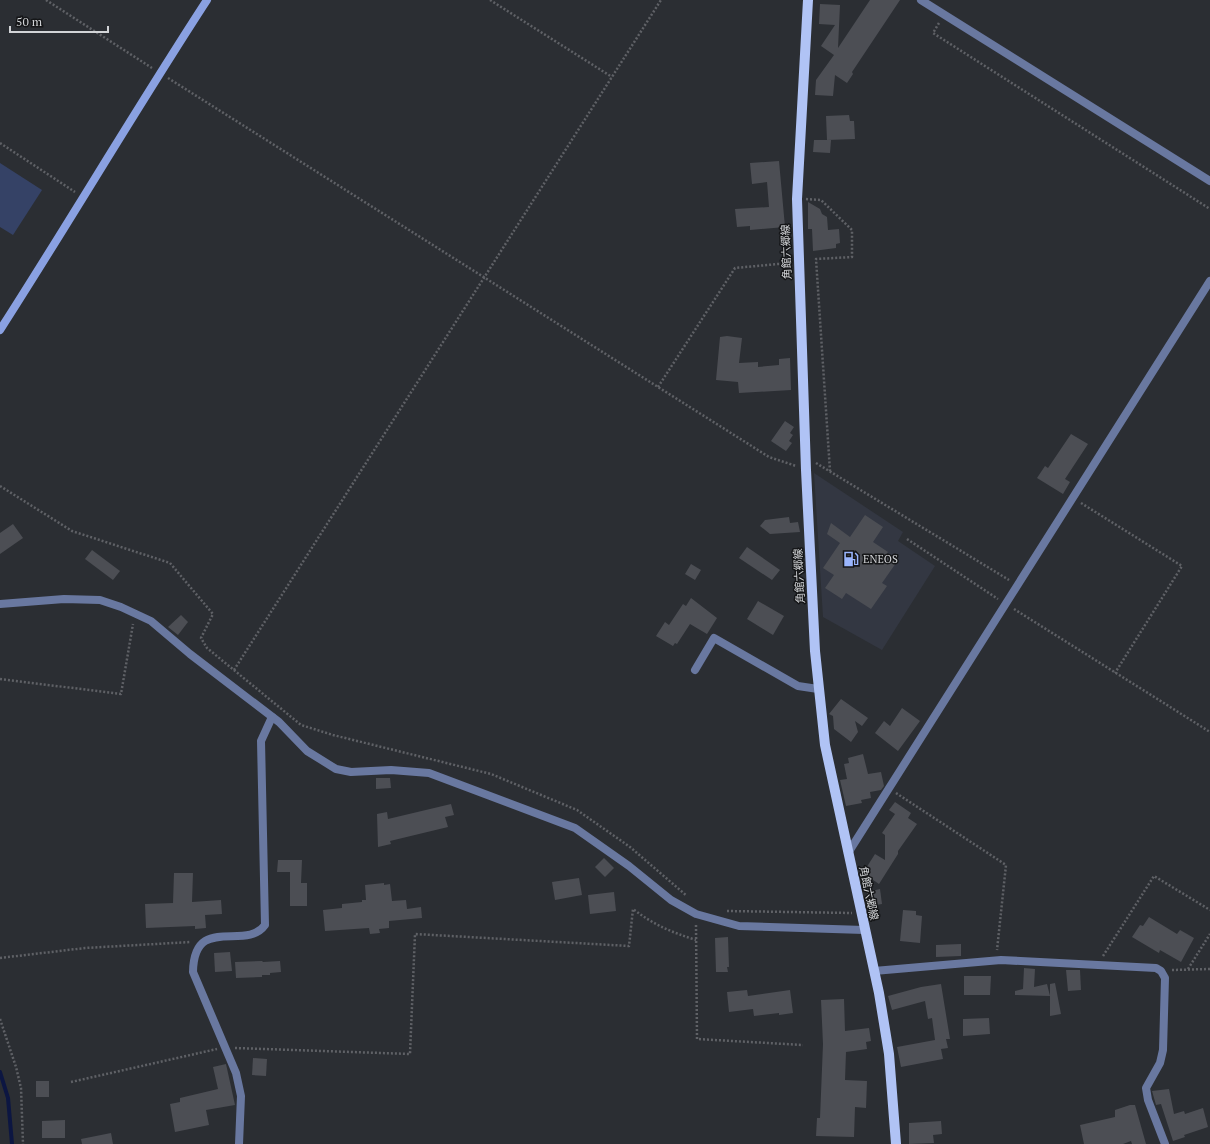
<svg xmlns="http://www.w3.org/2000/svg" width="1210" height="1144" font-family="'PT Serif','Noto Sans JP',serif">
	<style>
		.built { fill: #333742 }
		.green { fill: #354266 }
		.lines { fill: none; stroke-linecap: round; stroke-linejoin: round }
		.stream { stroke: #0c1642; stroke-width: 4 }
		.building { fill: #4c4e54 }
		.path { stroke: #5f6166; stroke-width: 2.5; stroke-dasharray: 2 2; stroke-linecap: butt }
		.street { stroke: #6978a0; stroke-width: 8 }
		.secondary { stroke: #8aa1e2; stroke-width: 8 }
		.primary { stroke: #b0c3f5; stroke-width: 10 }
		.labels { text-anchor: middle; stroke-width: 3; stroke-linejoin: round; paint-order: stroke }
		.street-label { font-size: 11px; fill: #d2d4d7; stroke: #151618 }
		.poi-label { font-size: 11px; fill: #d2d4d7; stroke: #151618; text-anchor: start }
	</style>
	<rect width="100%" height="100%" fill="#2b2e33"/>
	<path class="built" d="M814 473 903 532 898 541 935 566 882 650 823 617Z"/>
	<path class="green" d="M0 163 42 190 13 235 0 227Z"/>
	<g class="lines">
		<path class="stream" d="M0 1072 8 1098 12 1144"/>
	</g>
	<g class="building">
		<path d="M870 0H900L852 72 853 74 847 83 835 75 833 96 815 95 816 80 834 55 821 46 835 25 819 24 820 4 840 5 838 48Z"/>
		<path d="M849 115 850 121H854L855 139 827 140 826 116Z"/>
		<path d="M814 140H831L830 153 813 152Z"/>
		<path d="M779 161 785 227 750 230V226L737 227 735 209 769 207 767 182 752 184 750 163Z"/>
		<path d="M808 202 820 209 822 214 827 217 828 230 839 229 840 243 836 244V248L813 251 812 229H808Z"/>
		<path d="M727 336 742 338 739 363 758 362V367L779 365V359L790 358 791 390 739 393 738 382 716 380 720 337Z"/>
		<path d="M785 421 794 427 790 433 793 435 789 441 792 443 786 451 771 441Z"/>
		<path d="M1071 434 1088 444 1065 479 1070 482 1063 494 1037 478 1045 466 1048 468Z"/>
		<path d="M865 515 883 527 873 542 888 552 885 556 896 563 882 583 887 586 871 609 846 593 842 599 825 588 834 575 823 568 840 543 827 534 831 523 850 537Z"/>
		<path d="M789 517 790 523 798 522 800 532 770 534 760 526 765 520Z"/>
		<path d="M13 524 23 538 0 554V533Z"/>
		<path d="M747 547 780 570 772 580 739 558Z"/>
		<path d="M92 550 120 571 113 580 85 559Z"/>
		<path d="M691 564 701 570 695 580 685 574Z"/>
		<path d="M691 598 717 618 707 634 690 624 677 644 675 643 673 646 656 636 665 622 669 625 683 604 686 606Z"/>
		<path d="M758 601 784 616 773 635 747 619Z"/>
		<path d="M181 615 188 622 178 635 168 627Z"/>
		<path d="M841 699 868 718 862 726 855 721 858 732 851 742 834 729 833 716 829 714Z"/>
		<path d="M902 708 920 721 898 751 875 733 884 721 890 726Z"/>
		<path d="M863 754 868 774 881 772 884 786 881 790 870 792 871 798 861 800 862 803 846 806 840 780 847 779 844 764 849 763 848 758Z"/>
		<path d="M376 778H390L391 788 376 789Z"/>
		<path d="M895 802 911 813 908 818 917 824 898 851V854L879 884 863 873 875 854 885 860V835L882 833 895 814 889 810Z"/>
		<path d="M451 804 454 815 445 817 448 827 390 841 391 844 378 847 377 814 387 812 388 819Z"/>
		<path d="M604 858 614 868 605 877 595 867Z"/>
		<path d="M278 860H302L301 883H307V906H290V872H277Z"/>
		<path d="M174 873H193L192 902 221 900 222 914 205 915 206 928 195 929V926L146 928 145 904 173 903Z"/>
		<path d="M579 878 582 895 555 900 552 882Z"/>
		<path d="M384 883V885L390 884 392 901 406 900 407 909 421 907 422 918 389 921V928L379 929 380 933 370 934 369 928 325 931 323 910 342 908V904L362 902V900H366L365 885Z"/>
		<path d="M880 889 882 904 869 906 867 892Z"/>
		<path d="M614 892 616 911 590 914 588 895Z"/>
		<path d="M903 910 916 911V915L922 916 920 943 900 941Z"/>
		<path d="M1149 917 1177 934 1180 930 1194 938 1181 962 1160 950 1159 953 1132 937 1140 925 1143 926Z"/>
		<path d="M728 937 729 967H727L728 972H716L715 938Z"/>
		<path d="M961 944V956L936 957V945Z"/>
		<path d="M230 952 232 971 215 972 214 953Z"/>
		<path d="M262 961 263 962 280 961 281 972 270 973V975H262V977L236 978 235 962Z"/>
		<path d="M1024 968 1035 969 1034 987 1047 984 1050 996V984L1055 983 1061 1014 1050 1016V996L1015 995V991L1023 989Z"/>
		<path d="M1066 970H1080L1081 990 1068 991Z"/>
		<path d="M964 976H991L990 995H964Z"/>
		<path d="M941 984 950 1039H946L948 1048 941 1049 943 1059 901 1067 897 1047 935 1040 932 1018 928 1019 925 1001 892 1010 888 996 921 987Z"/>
		<path d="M747 990 748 996 790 990 793 1013 779 1015V1013L754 1016 753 1009 729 1012 727 992Z"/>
		<path d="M844 999 845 1031 869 1028 871 1041 866 1042 867 1049 846 1052 845 1080 867 1081 866 1108 855 1107 854 1137 816 1136 817 1118H820L823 1044 821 1000Z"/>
		<path d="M989 1018 990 1034 963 1036V1019Z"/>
		<path d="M253 1058 267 1059 266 1076 252 1075Z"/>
		<path d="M226 1064 235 1105 206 1110 209 1125 175 1132 170 1104 180 1102V1098L218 1089 213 1067Z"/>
		<rect x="36" y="1081" width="13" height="16"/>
		<path d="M1169 1089 1174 1114 1184 1111 1185 1114 1203 1108 1208 1127 1184 1135 1185 1137 1173 1141 1161 1104 1156 1105 1152 1091Z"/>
		<path d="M1130 1105H1135L1146 1144H1132L1131 1141 1123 1144H1084L1080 1125 1115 1117V1110Z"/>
		<path d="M65 1120V1138H42V1121Z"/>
		<path d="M941 1121 942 1134 933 1135 934 1143 909 1144V1123Z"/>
		<path d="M111 1133 113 1144H82L81 1139Z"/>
	</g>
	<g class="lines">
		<g class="path">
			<path d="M46 0 152 68"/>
			<path d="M490 0 612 77"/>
			<path d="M939 23 933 33 1210 209"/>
			<path d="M168 78 769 457 796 466"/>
			<path d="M0 143 75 192"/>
			<path d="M806 199 821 200 852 230V257L816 259 830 471"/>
			<path d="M658 387 735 268 789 263"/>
			<path d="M816 463 1009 580"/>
			<path d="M0 486 72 531 170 563 213 614 201 638 207 648 301 725 333 735 491 774 577 810 630 847 687 896"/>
			<path d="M1081 503 1182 566 1115 673"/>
			<path d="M907 539 998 599"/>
			<path d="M1014 609 1210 732"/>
			<path d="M234 670 661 0"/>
			<path d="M0 679 121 694 133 624"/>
			<path d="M896 793 1006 865 997 950"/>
			<path d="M727 911 852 913"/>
			<path d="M696 925 697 1039 803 1045"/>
			<path d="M1103 956 1154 876 1210 910"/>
			<path d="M0 958 85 948 191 942"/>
			<path d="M1188 969 1210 934"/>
			<path d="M1172 970 1210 969"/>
			<path d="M0 1019 16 1067 21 1088 23 1144"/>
			<path d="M235 1048 410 1054 415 934 629 946 633 909C654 925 671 932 696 940"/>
			<path d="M71 1082 217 1049"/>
		</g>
		<g class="street">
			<path d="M921 0 1210 181"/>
			<path d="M0 604 64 599 100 600 121 607 151 621 190 654 279 722 307 751 336 769 351 772 391 770 429 773 575 828 629 866 671 900 696 914 739 926 864 930"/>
			<path d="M695 670 714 638 798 686 818 689"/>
			<path d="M848 853 1210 281"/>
			<path d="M874 971 1001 960 1156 968 1161 971 1165 978 1163 1050 1160 1063 1146 1088 1148 1100 1165 1144"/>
			<path d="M239 1144 241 1096 236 1073 193 972C194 913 246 952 265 925L261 741 272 717"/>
		</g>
		<path class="secondary" d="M0 330C70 221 136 109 207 0"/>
		<path class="primary" d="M808 0 797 199 806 470 815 651 825 745 879 993 889 1054 896 1144"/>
	</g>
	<defs>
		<symbol id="fuel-bare" viewBox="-9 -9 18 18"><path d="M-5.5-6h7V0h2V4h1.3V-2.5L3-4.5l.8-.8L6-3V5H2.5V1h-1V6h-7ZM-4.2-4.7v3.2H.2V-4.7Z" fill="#9ab5fd" stroke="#151618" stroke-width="2.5" paint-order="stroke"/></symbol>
	</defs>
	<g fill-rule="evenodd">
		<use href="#fuel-bare" x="840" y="548" width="22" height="22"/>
	</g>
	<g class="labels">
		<g class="street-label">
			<text transform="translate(786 252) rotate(-92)" y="4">角館六郷線</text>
			<text transform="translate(799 576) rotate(-93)" y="4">角館六郷線</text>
			<text transform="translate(869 893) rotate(78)" y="4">角館六郷線</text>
		</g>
		<g class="poi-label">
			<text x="863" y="563">ENEOS</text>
		</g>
	</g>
	<path d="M10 26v6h98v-6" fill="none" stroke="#d2d4d7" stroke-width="2"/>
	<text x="16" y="26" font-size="12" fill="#d2d4d7" stroke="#151618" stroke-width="3" paint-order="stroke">50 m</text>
</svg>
